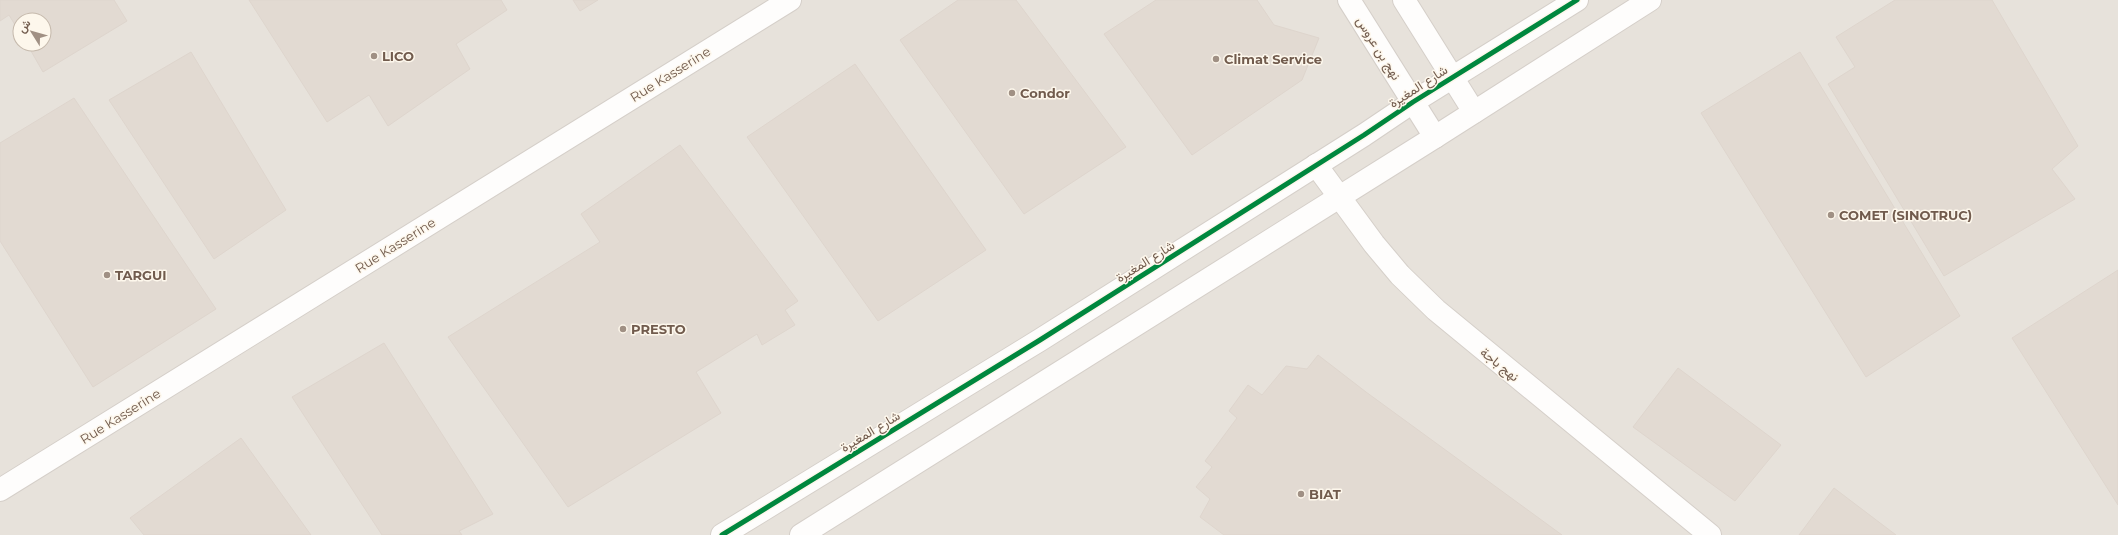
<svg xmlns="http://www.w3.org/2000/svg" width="2118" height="535" font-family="Montserrat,Vazirmatn,sans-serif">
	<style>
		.industrial { fill: #e7e2db; fill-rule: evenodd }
		.building { fill: #e2dad2; stroke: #ded5cd }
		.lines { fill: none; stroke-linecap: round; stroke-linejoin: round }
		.minor-casing { stroke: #d5cfc9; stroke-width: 24 }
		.minor { stroke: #fefdfc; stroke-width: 22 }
		.cycleway-casing { stroke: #fdf7ec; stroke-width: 8 }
		.cycleway { stroke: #00873e; stroke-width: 5 }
		.poi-dot { fill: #a09084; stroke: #fdf7ec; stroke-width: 1.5 }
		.labels { text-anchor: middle; stroke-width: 3; stroke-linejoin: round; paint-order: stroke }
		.street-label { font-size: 13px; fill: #715b4d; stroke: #fdf7ec }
		.poi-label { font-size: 13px; font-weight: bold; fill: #715b4d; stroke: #fdf7ec; text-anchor: start }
	</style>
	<rect width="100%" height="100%" fill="#f6f2ea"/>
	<path class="industrial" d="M0 0H2118V535H0ZM20 20H44V44H20Z"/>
	<g class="building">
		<path d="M0 0H114L127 21 43 72 27 44H44V20H20V33L9 15 0 21Z"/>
		<path d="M249 0H501L507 10 456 44 470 69 388 126 369 95 327 122Z"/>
		<path d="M573 0H598L580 11Z"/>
		<path d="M958 0H1016L1126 147 1024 214 900 40Z"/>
		<path d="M1156 0H1257L1274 25 1319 38 1302 80 1192 155 1104 34Z"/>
		<path d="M1895 0H1992L2078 146 2052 169 2075 199 1944 276 1828 84 1855 67 1836 37Z"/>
		<path d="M191 52 286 210 214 259 109 100Z"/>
		<path d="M1800 52 1960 316 1866 377 1701 113Z"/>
		<path d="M855 64 986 250 878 321 747 137Z"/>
		<path d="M74 98 216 309 93 387 0 241V143Z"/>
		<path d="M680 145 798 301 785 310 795 325 762 345 757 334 696 372 721 413 568 507 448 337 600 242 581 214Z"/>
		<path d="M2118 270V505L2012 338Z"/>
		<path d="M384 343 493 514 459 531 462 535H382L292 397Z"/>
		<path d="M1318 355 1366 392 1562 535H1224L1200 517 1210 499 1196 487 1212 467 1205 461 1237 418 1229 411 1248 385 1262 395 1286 366 1307 369Z"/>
		<path d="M1678 368 1781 445 1735 501 1633 427Z"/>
		<path d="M241 438 311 535H144L130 518Z"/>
		<path d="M1834 488 1896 535H1799Z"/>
	</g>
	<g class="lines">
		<defs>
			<g id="minor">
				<path d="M1349 0 1435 137"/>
				<path d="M1404 0 1474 112"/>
				<path d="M1316 165 1374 244 1400 275 1436 310 1710 535"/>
				<path d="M0 490 790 0"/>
				<path d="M722 535 1040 340 1364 135 1413 102 1577 0"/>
				<path d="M801 535 1435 137 1650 0"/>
			</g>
		</defs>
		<use href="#minor" class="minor-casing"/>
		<use href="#minor" class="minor"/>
		<defs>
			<path id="cycleway" d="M722 535 1040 340 1364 135 1413 102 1577 0"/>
		</defs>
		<use href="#cycleway" class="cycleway-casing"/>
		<use href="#cycleway" class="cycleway"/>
	</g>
	<g class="poi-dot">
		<circle cx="374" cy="56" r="4"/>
		<circle cx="1216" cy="59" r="4"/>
		<circle cx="1012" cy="93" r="4"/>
		<circle cx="1831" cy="215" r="4"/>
		<circle cx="107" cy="275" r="4"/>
		<circle cx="623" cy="329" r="4"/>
		<circle cx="1301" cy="494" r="4"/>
	</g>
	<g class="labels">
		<g class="street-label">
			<text transform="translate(1379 48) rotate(58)" y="5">نهج بن عروس</text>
			<text transform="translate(670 74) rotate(-32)" y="5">Rue Kasserine</text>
			<text transform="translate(1418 86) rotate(-33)" y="5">شارع المغيرة</text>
			<text transform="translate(395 245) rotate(-32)" y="5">Rue Kasserine</text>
			<text transform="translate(1145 261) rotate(-32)" y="5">شارع المغيرة</text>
			<text transform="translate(1500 364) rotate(39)" y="5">نهج باجة</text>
			<text transform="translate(120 416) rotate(-32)" y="5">Rue Kasserine</text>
			<text transform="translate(870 431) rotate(-31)" y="5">شارع المغيرة</text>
		</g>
		<g class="poi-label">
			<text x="382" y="61">LICO</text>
			<text x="1224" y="64">Climat Service</text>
			<text x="1020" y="98">Condor</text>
			<text x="1839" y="220">COMET (SINOTRUC)</text>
			<text x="115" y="280">TARGUI</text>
			<text x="631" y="334">PRESTO</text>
			<text x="1309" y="499">BIAT</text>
		</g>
	</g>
	<g transform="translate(32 32) rotate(307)"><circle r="19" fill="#fdf7ec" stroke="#c5b9ac"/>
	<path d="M0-3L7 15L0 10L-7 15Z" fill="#a09084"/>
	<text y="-6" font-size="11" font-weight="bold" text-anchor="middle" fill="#715b4d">ش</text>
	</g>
</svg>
